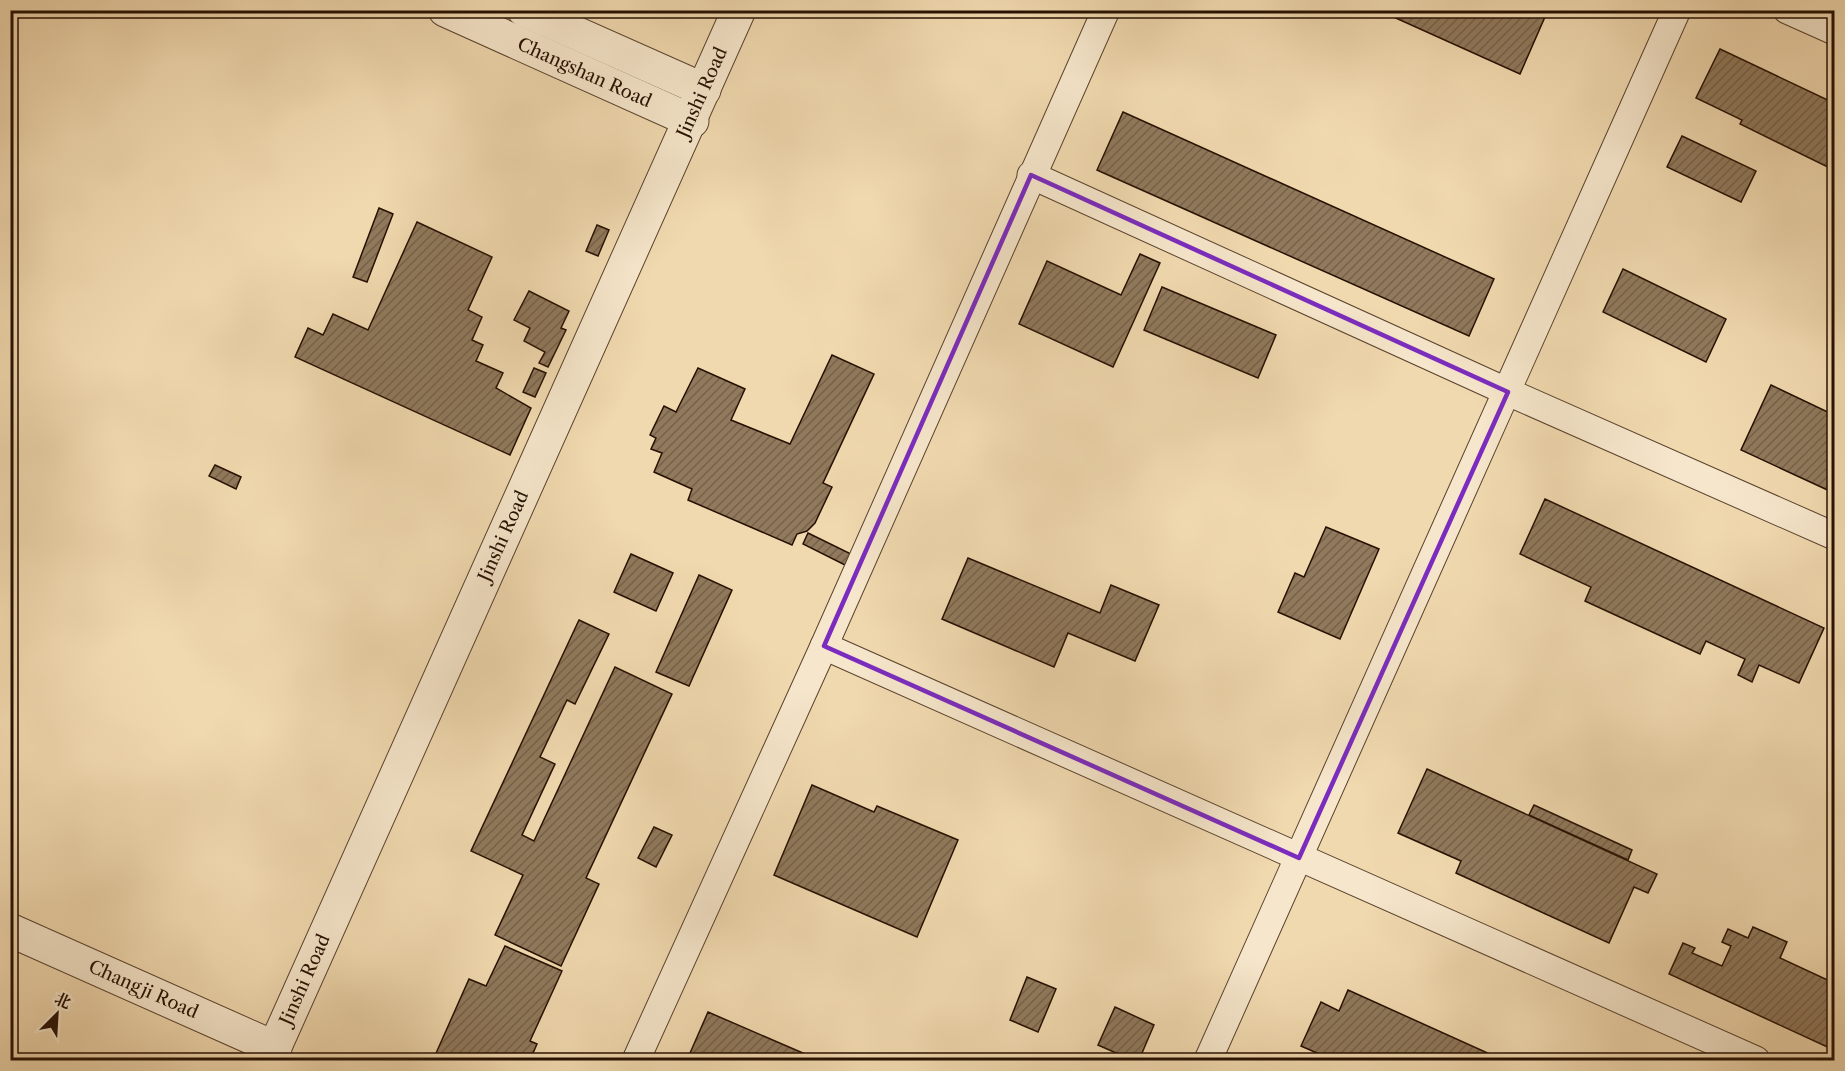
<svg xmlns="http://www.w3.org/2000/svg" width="1845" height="1071" font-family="'Libre Caslon Text','Noto Serif SC',serif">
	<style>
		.building { fill: url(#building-hatch); stroke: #261002; stroke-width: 1.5 }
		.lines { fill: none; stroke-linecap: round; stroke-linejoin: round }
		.minor-casing { stroke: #59422d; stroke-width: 29 }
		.tertiary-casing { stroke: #59422d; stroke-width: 35 }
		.minor { stroke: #f6e6cb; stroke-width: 27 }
		.tertiary { stroke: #f6e6cb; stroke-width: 33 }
		.marked { fill: none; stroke: #7b2cbf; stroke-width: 4.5; stroke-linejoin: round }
		.labels { text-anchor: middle; stroke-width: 4.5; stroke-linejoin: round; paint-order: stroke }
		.street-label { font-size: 18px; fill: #261002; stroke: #f6e6cb }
	</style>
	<defs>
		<pattern id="building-hatch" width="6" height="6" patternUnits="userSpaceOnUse" patternTransform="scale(1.5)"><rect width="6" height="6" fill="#90795c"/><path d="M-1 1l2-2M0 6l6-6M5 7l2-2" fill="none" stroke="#75624a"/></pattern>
	</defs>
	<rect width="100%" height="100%" fill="#f1d9af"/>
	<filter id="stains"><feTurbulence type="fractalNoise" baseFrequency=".00333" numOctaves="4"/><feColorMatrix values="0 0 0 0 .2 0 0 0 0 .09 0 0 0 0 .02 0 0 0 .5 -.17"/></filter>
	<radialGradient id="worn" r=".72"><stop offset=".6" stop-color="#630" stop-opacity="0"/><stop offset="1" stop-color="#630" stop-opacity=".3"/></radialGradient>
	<g class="building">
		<path d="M1378 10H1548L1520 74Z"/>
		<path d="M1720 49 1834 103V170L1740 124 1742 120 1696 98Z"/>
		<path d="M1123 112 1494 279 1469 336 1097 170Z"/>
		<path d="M1682 136 1756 171 1741 202 1667 167Z"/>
		<path d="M379 208 393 214 367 282 353 277Z"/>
		<path d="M417 222 492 257 468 310 482 317 472 340 483 345 476 361 503 373 496 388 531 408 510 455 295 357 308 328 323 335 333 314 368 330Z"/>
		<path d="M597 225 609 230 598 256 586 251Z"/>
		<path d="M1140 254 1160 263 1113 367 1019 324 1047 261 1121 295Z"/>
		<path d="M1623 269 1726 319 1706 362 1603 312Z"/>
		<path d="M1162 287 1276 335 1258 378 1144 330Z"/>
		<path d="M529 291 569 311 561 328 566 330 548 367 539 363 545 352 524 341 530 328 514 320Z"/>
		<path d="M832 355 874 374 823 483 832 487 815 523 807 531 797 534 792 545 688 500 692 489 654 472 662 453 651 449 656 438 650 435 664 406 676 412 698 368 745 389 731 420 790 444Z"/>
		<path d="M534 368 546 373 535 397 523 392Z"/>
		<path d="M1771 385 1834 415V493L1741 450Z"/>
		<path d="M215 465 241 477 236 489 209 476Z"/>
		<path d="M1545 499 1824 628 1799 683 1759 665 1752 682 1738 675 1745 659 1706 641 1700 654 1585 601 1591 587 1520 554Z"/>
		<path d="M1326 527 1379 549 1340 639 1278 612 1295 573 1304 577Z"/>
		<path d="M808 533 851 554 845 565 803 544Z"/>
		<path d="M631 554 673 573 656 611 614 592Z"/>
		<path d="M968 558 1100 613 1111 585 1159 605 1135 661 1068 633 1054 667 942 619Z"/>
		<path d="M699 575 732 590 689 686 656 672Z"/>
		<path d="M579 620 609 634 575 704 567 700 540 757 555 764 522 835 534 841 615 667 672 694 586 878 599 884 561 966 495 935 523 875 471 851Z"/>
		<path d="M1427 769 1657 874 1648 893 1634 887 1609 943 1456 873 1461 861 1398 833Z"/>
		<path d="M812 785 874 812 877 806 958 840 917 937 774 875Z"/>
		<path d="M1534 805 1632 850 1628 860 1529 815Z"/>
		<path d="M654 827 672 835 656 867 638 858Z"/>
		<path d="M1753 927 1787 942 1780 958 1834 983V1050L1669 974 1683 943 1695 948 1692 953 1722 966 1731 946 1722 942 1728 929 1748 938Z"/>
		<path d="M505 946 562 971 530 1041 537 1044 530 1060H433L469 979 486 986Z"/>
		<path d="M1027 977 1056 989 1038 1032 1010 1020Z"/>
		<path d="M1348 990 1503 1060H1333L1301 1046 1321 1002 1339 1011Z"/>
		<path d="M1115 1007 1154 1025 1139 1060H1132L1098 1045Z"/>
		<path d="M708 1012 819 1060H687Z"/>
	</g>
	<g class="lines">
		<defs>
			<g id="minor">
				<path d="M1787 10 1834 31"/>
				<path d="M1031 175 1508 392 1834 536"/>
				<path d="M824 646 1756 1060"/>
				<path d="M636 1060 824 646 1106 10"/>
				<path d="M1208 1060 1677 10"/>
			</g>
			<g id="tertiary">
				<path id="s1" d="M445 10 692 121"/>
				<path d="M524 10 704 90"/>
				<path id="s2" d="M10 930 275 1048"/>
				<path id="s3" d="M269 1060 739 10"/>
			</g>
		</defs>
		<use href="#minor" class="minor-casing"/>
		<use href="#tertiary" class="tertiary-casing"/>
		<use href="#minor" class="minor"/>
		<use href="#tertiary" class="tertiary"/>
	</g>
	<path class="marked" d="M1031 175 1508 392 1299 858 824 646Z"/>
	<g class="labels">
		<g class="street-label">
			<text dy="6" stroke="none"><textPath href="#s1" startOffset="153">Changshan Road</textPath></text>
			<text dy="6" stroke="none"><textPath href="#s3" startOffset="1060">Jinshi Road</textPath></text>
			<text dy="6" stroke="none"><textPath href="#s3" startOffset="574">Jinshi Road</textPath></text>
			<text dy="6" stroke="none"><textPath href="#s3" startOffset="88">Jinshi Road</textPath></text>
			<text dy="6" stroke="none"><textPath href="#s2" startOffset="146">Changji Road</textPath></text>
		</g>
	</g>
	<rect width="1845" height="1071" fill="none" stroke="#f1d9af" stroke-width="36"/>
	<rect x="12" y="12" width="1821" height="1047" fill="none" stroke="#261002" stroke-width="3"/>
	<rect x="18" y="18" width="1809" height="1035" fill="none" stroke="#261002" stroke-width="1.5"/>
	<g transform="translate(57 1014) rotate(24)" stroke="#f6e6cb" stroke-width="4.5" paint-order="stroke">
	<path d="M0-4.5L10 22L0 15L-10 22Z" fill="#261002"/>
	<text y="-9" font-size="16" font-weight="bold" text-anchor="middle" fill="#261002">北</text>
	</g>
	<rect width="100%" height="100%" filter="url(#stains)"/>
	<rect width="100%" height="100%" fill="url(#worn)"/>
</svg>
